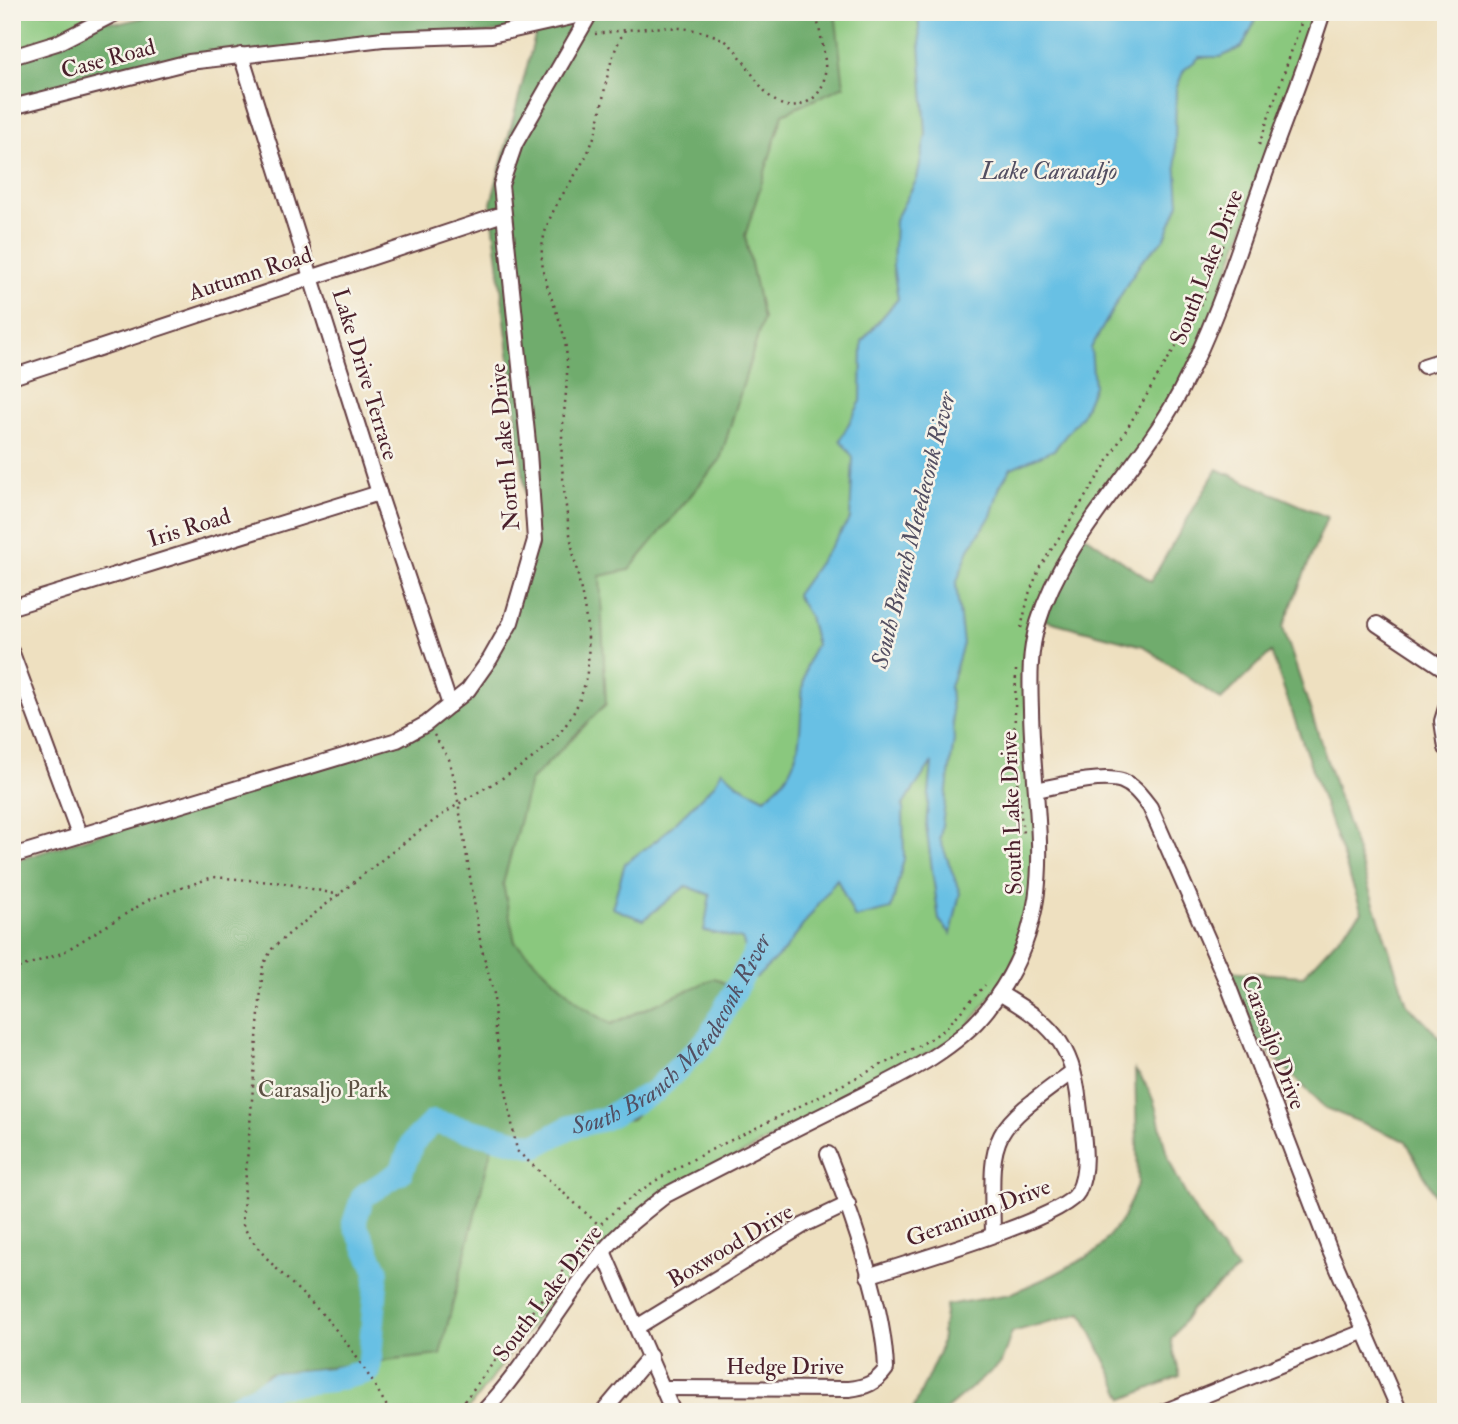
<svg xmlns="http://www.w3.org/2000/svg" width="1458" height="1424" font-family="'IM FELL Double Pica',serif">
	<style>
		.green { fill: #8ac87e; stroke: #6a7454; stroke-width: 2 }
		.forest { fill: #6fac6d; stroke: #5c664c; stroke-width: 2 }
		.water { fill: #67c0e4; stroke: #587088; stroke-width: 2 }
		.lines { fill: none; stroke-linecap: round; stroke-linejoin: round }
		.river { stroke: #67c0e4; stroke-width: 24 }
		.street-casing { stroke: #633c41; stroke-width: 18 }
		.path { stroke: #633c41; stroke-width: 2.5; stroke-dasharray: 2 5; stroke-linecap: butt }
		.street { stroke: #fff; stroke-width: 14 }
		.labels { text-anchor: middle; stroke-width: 5; stroke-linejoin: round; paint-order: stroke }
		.street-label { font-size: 23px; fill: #4a1f2b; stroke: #f7f3e8 }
		.park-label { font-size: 23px; fill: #5d5244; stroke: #f7f3e8 }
		.water-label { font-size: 24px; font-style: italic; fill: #534f62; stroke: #f7f3e8 }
	</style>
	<rect width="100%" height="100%" fill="#f7f3e8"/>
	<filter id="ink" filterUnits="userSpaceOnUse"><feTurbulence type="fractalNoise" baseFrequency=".0143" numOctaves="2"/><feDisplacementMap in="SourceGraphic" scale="14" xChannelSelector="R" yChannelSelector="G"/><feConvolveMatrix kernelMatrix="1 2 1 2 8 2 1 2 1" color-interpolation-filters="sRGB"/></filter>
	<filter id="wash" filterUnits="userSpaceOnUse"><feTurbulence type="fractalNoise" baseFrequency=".00686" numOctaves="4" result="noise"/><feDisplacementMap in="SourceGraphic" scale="28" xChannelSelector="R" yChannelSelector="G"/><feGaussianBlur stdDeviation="1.57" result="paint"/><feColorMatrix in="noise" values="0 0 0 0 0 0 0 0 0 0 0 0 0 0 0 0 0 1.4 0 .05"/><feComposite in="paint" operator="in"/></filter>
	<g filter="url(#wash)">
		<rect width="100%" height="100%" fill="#eee0c0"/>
		<g class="green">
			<path d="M12 12H89L94 19 12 61Z"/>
			<path d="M832 12H1323L1193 366 1059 570 1030 664 1040 871 1021 957 961 1035 674 1191 569 1277 466 1412H12L397 740 468 690Z"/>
		</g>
		<g class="forest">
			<path d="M166 12 273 16 320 12H835L844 86 783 114 745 236 763 319 720 460 629 570 600 576 606 704 530 781 503 884 515 942 582 1006 611 1024 715 978 737 990 724 1018 632 1119 493 1142 440 1355 268 1374 231 1412H12V862L427 729 492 660 531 539 491 203 537 28 158 65 12 113V61L94 19 121 23Z"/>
			<path d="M1217 469 1327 517 1283 627 1407 1004 1446 1044V1217L1406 1141 1325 1108 1254 1037 1227 971 1303 976 1362 912 1271 652 1221 700 1143 646 1037 618 1077 530 1151 581Z"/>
			<path d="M1135 1070C1162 1102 1156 1123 1169 1159 1185 1200 1211 1236 1237 1270L1192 1309 1171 1340 1180 1376 1124 1399 1082 1313 1012 1332 1001 1363 943 1412H912L940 1350 946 1305 1010 1294 1053 1275 1096 1252 1123 1218 1138 1183Z"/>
		</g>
		<path class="water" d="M918 12H1260L1242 47 1221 57H1200L1184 70 1176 89 1175 144 1179 203 1165 238 1142 261 1129 281 1091 348 1094 386 1082 415 1054 450 1011 468 1000 486 991 516 969 549 956 584 963 644 950 687 954 740 940 839 960 893 951 934 939 920 926 826 932 762 903 805 904 859 891 909 855 918 837 879 784 951 756 978 742 939 704 931 710 895 686 886 643 920 612 908 625 863 657 840 714 785 722 770 739 785 765 798C772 791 780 785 785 778 813 739 790 684 816 645L809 616 796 595 850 519 853 457 840 440 861 401 862 341 898 299 893 267 895 220 917 179 926 134Z"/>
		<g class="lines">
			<path class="river" id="s1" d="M225 1412 276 1385 332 1380 369 1371 377 1271 354 1223 363 1196 401 1172 413 1142 433 1122 535 1146 570 1127 604 1119 655 1091 709 1038 765 935"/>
		</g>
	</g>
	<g filter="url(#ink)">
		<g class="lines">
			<defs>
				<g id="street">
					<path d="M241 55 379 493 450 705"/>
					<path d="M12 57 57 43 118 12"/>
					<path d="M12 107 189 62 383 39 491 35 590 13"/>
					<path d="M1424 366 1446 359"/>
					<path d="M12 377 503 214"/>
					<path d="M12 607 379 493"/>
					<path d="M1377 624 1446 670"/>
					<path d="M12 653 79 834"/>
					<path d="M1446 708 1442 721 1446 748"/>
					<path d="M1036 790C1056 786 1103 774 1122 781 1135 786 1142 797 1150 807L1228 985 1330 1251 1400 1412"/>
					<path d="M12 856 397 740 426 724 468 690 490 659 511 622 535 540 529 452 501 185 515 144 591 12"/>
					<path d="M993 1234C991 1131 987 1134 1072 1072"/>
					<path d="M603 1251 673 1412"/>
					<path d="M868 1276C903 1264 1064 1219 1078 1192 1091 1166 1082 1130 1079 1103 1073 1042 1049 1022 999 993"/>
					<path d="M637 1327 804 1225 848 1204"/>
					<path d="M664 1388 849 1389C866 1387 876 1383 886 1369 884 1305 852 1215 828 1154"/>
					<path d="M483 1412C529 1363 560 1304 602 1253 621 1230 643 1213 666 1195 722 1166 778 1137 835 1109 886 1082 950 1057 987 1010 1065 910 1033 825 1031 710 1030 680 1029 652 1038 623 1064 536 1137 472 1179 394 1218 320 1241 241 1269 163 1287 113 1307 63 1323 12"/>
					<path d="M603 1412 650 1356"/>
					<path d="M1163 1412 1365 1331"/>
				</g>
			</defs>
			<use href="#street" class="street-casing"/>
			<g class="path">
				<path d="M595 34C635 29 684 20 722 39 750 53 766 127 809 101 838 84 820 40 816 12"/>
				<path d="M1259 145 1305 12"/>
				<path d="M1021 628 1029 594 1040 567 1100 474 1203 300 1240 200"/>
				<path d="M1016 670 1014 753 1023 834"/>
				<path d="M434 735 449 759 455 782 481 946 494 994 495 1030 517 1151 598 1224"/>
				<path d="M12 970 62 953 150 899 213 877 284 883 340 895"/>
				<path d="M390 1412C372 1380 354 1350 330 1323 308 1296 253 1253 242 1222L263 965 272 949 291 932C346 890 399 843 457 805 494 781 538 763 565 726 604 672 585 615 574 556 568 526 564 495 562 465 559 425 572 381 565 342 560 311 539 280 542 248 546 210 572 185 588 152 607 112 600 72 625 30"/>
				<path d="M456 1412 587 1239C632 1185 699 1156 760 1126 814 1099 868 1072 922 1044L944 1030 985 985"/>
			</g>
			<use href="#street" class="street"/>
		</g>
	</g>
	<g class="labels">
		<g class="street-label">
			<text transform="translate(108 58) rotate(-15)" y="8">Case Road</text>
			<text transform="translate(1206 267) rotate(-69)" y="8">South Lake Drive</text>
			<text transform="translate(250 273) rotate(-18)" y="8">Autumn Road</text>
			<text transform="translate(366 374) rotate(73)" y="8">Lake Drive Terrace</text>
			<text transform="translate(504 447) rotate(-95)" y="8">North Lake Drive</text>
			<text transform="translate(189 527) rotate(-17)" y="8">Iris Road</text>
			<text transform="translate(1011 813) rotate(-92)" y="8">South Lake Drive</text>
			<text transform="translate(1274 1042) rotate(69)" y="8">Carasaljo Drive</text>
			<text transform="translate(978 1212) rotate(-21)" y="8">Geranium Drive</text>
			<text transform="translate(730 1245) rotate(-31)" y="8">Boxwood Drive</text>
			<text transform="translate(547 1293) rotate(-53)" y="8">South Lake Drive</text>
			<text x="785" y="1374">Hedge Drive</text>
		</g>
		<g class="park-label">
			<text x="323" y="1097">Carasaljo Park</text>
		</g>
		<g class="water-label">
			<text x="1049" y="179">Lake Carasaljo</text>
			<text transform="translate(913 530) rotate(-76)" y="8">South Branch Metedeconk River</text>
			<text dy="8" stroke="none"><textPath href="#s1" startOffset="728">South Branch Metedeconk River</textPath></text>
		</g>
	</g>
	<rect width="1458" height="1424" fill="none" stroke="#f7f3e8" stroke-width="42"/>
</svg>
